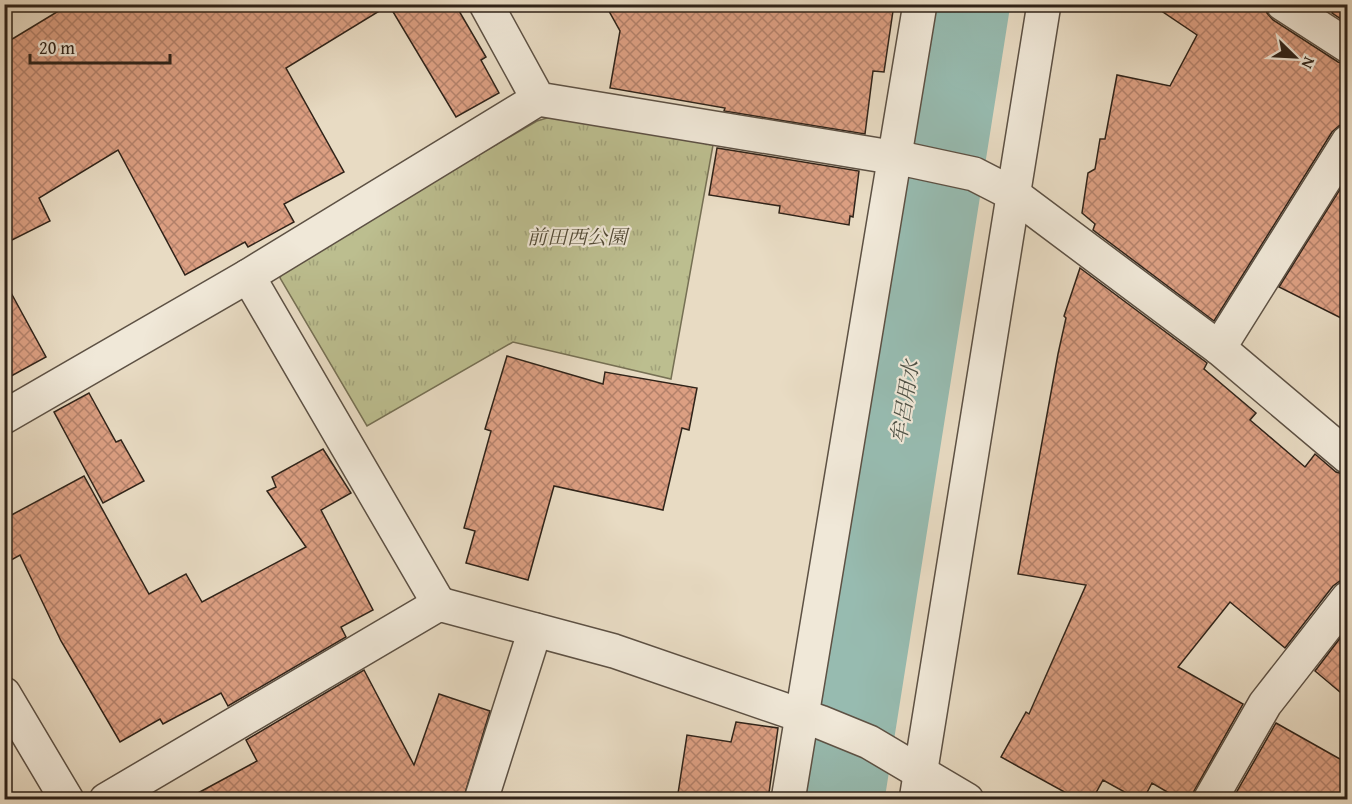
<svg xmlns="http://www.w3.org/2000/svg" width="1352" height="804" font-family="'Gentium Book Plus','Noto Serif JP',serif">
	<style>
		.park { fill: url(#park-tufts); stroke: #767054; stroke-width: 1.5 }
		.lines { fill: none; stroke-linecap: round; stroke-linejoin: round }
		.river { stroke: #97bbb0; stroke-width: 84 }
		.building { fill: url(#building-cross-hatch); stroke: #2f2319; stroke-width: 1.5 }
		.minor-casing { stroke: #5d5144; stroke-width: 36 }
		.minor { stroke: #f0e8d8; stroke-width: 33 }
		.labels { text-anchor: middle; stroke-width: 4.5; stroke-linejoin: round; paint-order: stroke }
		.park-label { font-size: 20px; font-style: italic; fill: #524a36; stroke: #f0e8d8 }
		.water-label { font-size: 21px; font-style: italic; fill: #4e5146; stroke: #f0e8d8 }
	</style>
	<defs>
		<pattern id="park-tufts" width="24" height="20" patternUnits="userSpaceOnUse" patternTransform="scale(1.5)"><rect width="24" height="20" fill="#bcbe8f"/><path d="M3 7l-1-3M5 7V3M7 7l1-3M15 17l-1-3M17 17v-4M19 17l1-3" fill="none" stroke="#a2a37b"/></pattern>
		<pattern id="building-cross-hatch" width="8" height="8" patternUnits="userSpaceOnUse" patternTransform="scale(1.5)"><rect width="8" height="8" fill="#dc9f82"/><path d="M0 0l8 8M0 8l8-8" fill="none" stroke="#b3816a"/></pattern>
	</defs>
	<rect width="100%" height="100%" fill="#e8dbc3"/>
	<filter id="stains"><feTurbulence type="fractalNoise" baseFrequency=".00333" numOctaves="4"/><feColorMatrix values="0 0 0 0 .2 0 0 0 0 .09 0 0 0 0 .02 0 0 0 .5 -.17"/></filter>
	<radialGradient id="worn" r=".72"><stop offset=".6" stop-color="#630" stop-opacity="0"/><stop offset="1" stop-color="#630" stop-opacity=".3"/></radialGradient>
	<path class="park" d="M560 114 713 145 671 379 513 342 367 426 280 278 283 269 537 121Z"/>
	<g class="lines">
		<path class="river" d="M842 800 968 4"/>
	</g>
	<g class="building">
		<path d="M70 4H455L486 57 481 60 499 93 456 117 389 5 286 68 344 172 284 204 294 222 248 247 245 242 185 275 118 150 39 198 50 221 4 244V44Z"/>
		<path d="M605 4H894L884 72 873 71 865 134 724 111 725 108 610 88 620 31Z"/>
		<path d="M1151 4H1264L1267 13 1273 20 1338 62 1347 65V123L1339 126 1332 132 1214 321 1093 230 1095 224 1082 213 1088 173 1095 169 1100 139H1105L1117 75 1170 86 1197 35Z"/>
		<path d="M1336 4H1347V23L1332 13Z"/>
		<path d="M717 148 859 171 853 217 850 216 849 225 779 213 780 206 709 195Z"/>
		<path d="M1347 178V321L1279 287Z"/>
		<path d="M1080 268 1207 363 1204 369 1256 413 1250 420 1305 467 1315 454 1336 472 1347 475V580L1340 581 1333 586 1285 648 1230 602 1178 667 1243 704 1194 791 1191 800H1181L1152 783 1143 800H1139L1103 780 1092 800H1079L1001 757 1026 712 1029 714 1086 585 1018 574 1058 354 1066 318 1064 316Z"/>
		<path d="M4 280 46 357 4 380Z"/>
		<path d="M507 356 603 384 605 372 697 388 689 430 682 428 663 510 554 486 528 580 466 563 475 531 464 528 491 431 485 429Z"/>
		<path d="M89 393 116 442 121 440 144 481 103 503 54 412Z"/>
		<path d="M323 449 351 493 321 510 373 610 341 627 346 637 228 706 221 693 163 724 160 719 120 742 61 641 20 555 4 564V519L84 476 149 594 186 574 202 602 306 547 267 491 276 487 272 477Z"/>
		<path d="M1347 629V698L1315 671Z"/>
		<path d="M364 670 414 765 439 694 490 711 463 800H185L257 761 246 740Z"/>
		<path d="M736 722 778 728 768 800H677L687 735 731 742Z"/>
		<path d="M1276 723 1347 763V800H1232Z"/>
	</g>
	<g class="lines">
		<defs>
			<g id="minor">
				<path d="M486 4 538 99 909 160 974 174 1013 194 1219 348 1348 457"/>
				<path d="M1283 4 1348 46"/>
				<path d="M1219 348 1348 142"/>
				<path d="M4 417 248 276"/>
				<path d="M439 604 248 276 538 99"/>
				<path d="M4 694 67 800"/>
				<path d="M106 800 439 604 614 651 820 722 869 742 967 800"/>
				<path d="M481 800 535 630"/>
				<path d="M788 800 920 4"/>
				<path d="M916 800 1044 4"/>
				<path d="M1210 800 1265 704 1348 598"/>
			</g>
		</defs>
		<use href="#minor" class="minor-casing"/>
		<use href="#minor" class="minor"/>
	</g>
	<g class="labels">
		<g class="park-label">
			<text x="577" y="244">前田西公園</text>
		</g>
		<g class="water-label">
			<text transform="translate(905 402) rotate(-81)" y="7">牟呂用水</text>
		</g>
	</g>
	<rect width="1352" height="804" fill="none" stroke="#e8dbc3" stroke-width="24"/>
	<rect x="6" y="6" width="1340" height="792" fill="none" stroke="#2f2319" stroke-width="3"/>
	<rect x="12" y="12" width="1328" height="780" fill="none" stroke="#2f2319" stroke-width="1.5"/>
	<g transform="translate(1295 57) rotate(114)" stroke="#f0e8d8" stroke-width="4.5" paint-order="stroke">
	<path d="M0-4.5L10 22L0 15L-10 22Z" fill="#2f2319"/>
	<text y="-9" font-size="16" font-weight="bold" text-anchor="middle" fill="#2f2319">N</text>
	</g>
	<path d="M30 54v9h140v-9" fill="none" stroke="#2f2319" stroke-width="3"/>
	<text x="39" y="54" font-size="18" fill="#2f2319" stroke="#f0e8d8" stroke-width="4.5" paint-order="stroke">20 m</text>
	<rect width="100%" height="100%" filter="url(#stains)"/>
	<rect width="100%" height="100%" fill="url(#worn)"/>
</svg>
